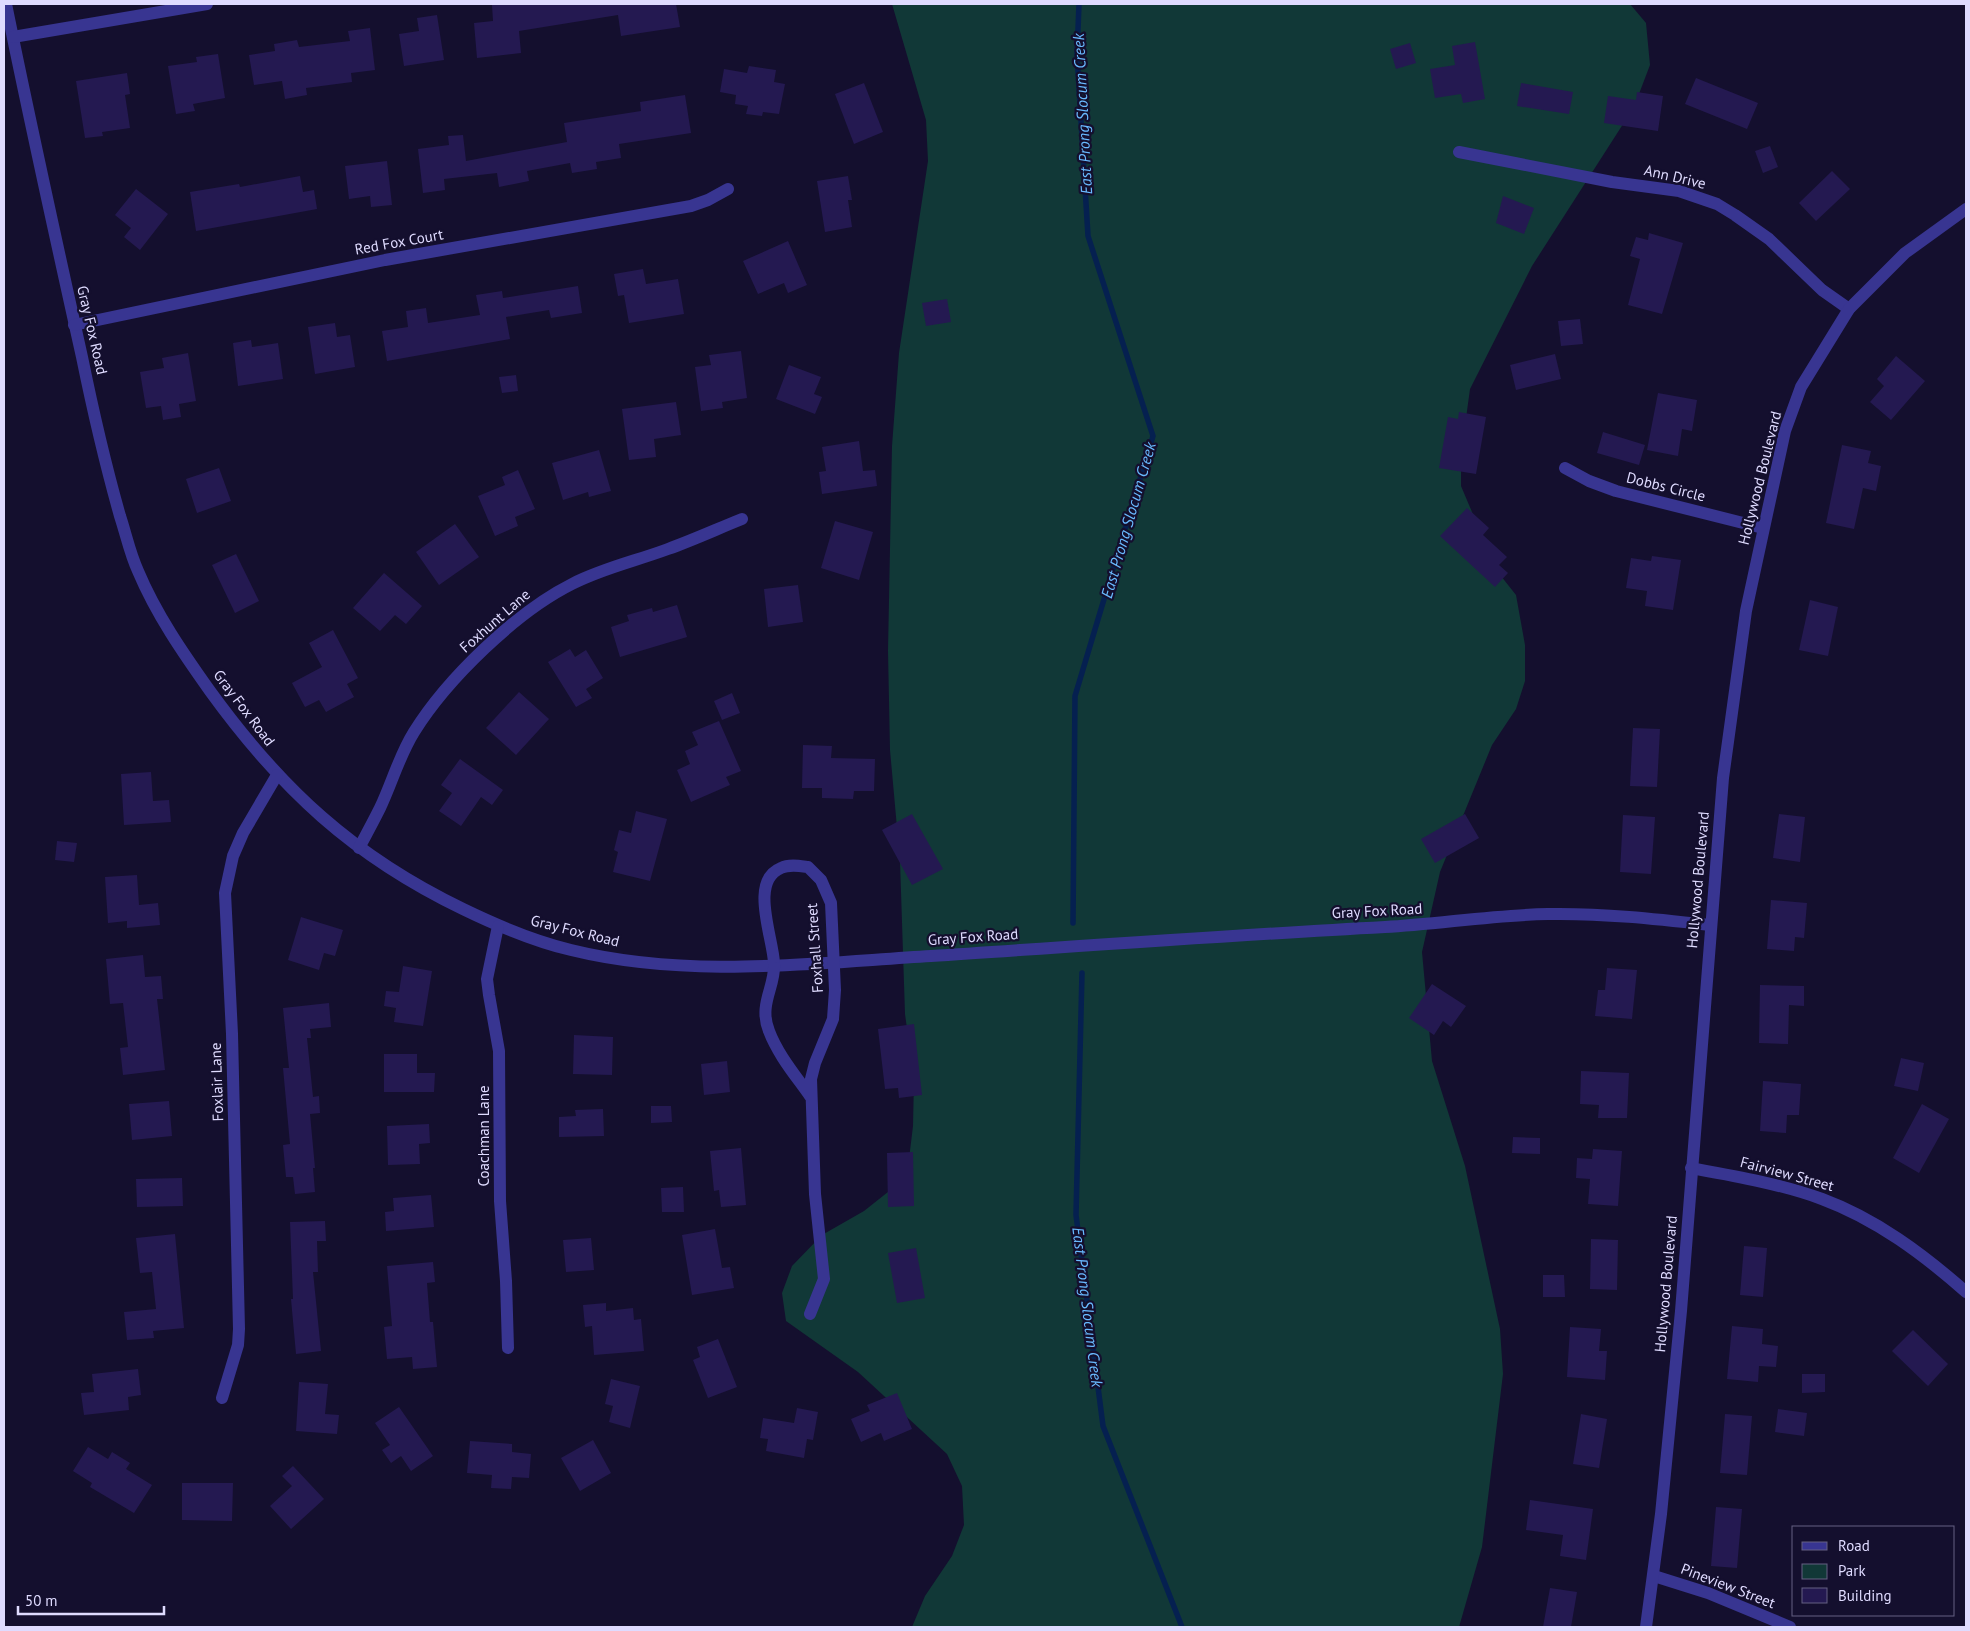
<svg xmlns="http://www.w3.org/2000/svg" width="1970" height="1631" font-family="'PT Sans',sans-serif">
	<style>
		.green { fill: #113837 }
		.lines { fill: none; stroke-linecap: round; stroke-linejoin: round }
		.stream { stroke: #052050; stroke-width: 5.5 }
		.building { fill: #241951 }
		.minor { stroke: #383591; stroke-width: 12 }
		.labels { text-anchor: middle; stroke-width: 4.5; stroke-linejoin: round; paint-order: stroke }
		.street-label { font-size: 15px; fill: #dfdbff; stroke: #140f2e }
		.water-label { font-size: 16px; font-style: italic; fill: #69baff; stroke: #140f2e }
	</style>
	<rect width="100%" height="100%" fill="#140f2e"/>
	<path class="green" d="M892 4H1630L1646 23 1650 65 1634 107 1532 266 1470 389 1461 455V486L1497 571 1516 595 1525 645V681L1516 709 1492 745 1440 872 1422 952 1432 1061 1465 1166 1500 1329 1503 1374 1482 1547 1459 1627H912L925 1596 952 1556 964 1525 962 1486 947 1454 858 1372 786 1321 782 1293 792 1266 822 1235 864 1211 893 1188 909 1159 913 1126 914 1079 905 1014 900 861 890 750 888 651 892 446 899 353 928 161 926 120Z"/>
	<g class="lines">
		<g class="stream">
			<path d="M1073 923 1075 696 1153 436 1088 236 1077 55 1079 4"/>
			<path d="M1082 973 1076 1215 1103 1426 1182 1627"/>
		</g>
	</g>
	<g class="building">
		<path d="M503 4H676L680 27 621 36 618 15 519 31 521 53 477 58 474 23 493 21 492 5Z"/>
		<path d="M437 15 444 60 404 66 399 34 419 31 417 18Z"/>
		<path d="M370 28 375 70 351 73 352 82 306 88 307 95 285 99 282 81 254 85 249 55 275 51 274 44 297 40 299 47 350 41 348 31Z"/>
		<path d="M1475 42 1485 99 1463 103 1461 94 1435 98 1430 69 1455 65 1452 46Z"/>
		<path d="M1410 43 1416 63 1396 69 1390 49Z"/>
		<path d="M218 54 225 98 193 104 195 111 176 114 168 66 197 62 196 57Z"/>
		<path d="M749 66 776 70 774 82 785 84 779 114 763 112 762 116 746 114 748 106 735 104 736 95 720 92 724 69 747 73Z"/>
		<path d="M127 73 130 94 125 95 130 128 102 132 103 136 85 138 76 81Z"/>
		<path d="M1696 78 1758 103 1747 129 1685 104Z"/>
		<path d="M864 83 883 132 854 144 835 94Z"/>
		<path d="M1521 83 1573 92 1569 114 1517 106Z"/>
		<path d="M1637 92 1663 96 1658 131 1604 123 1608 96 1636 100Z"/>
		<path d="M685 95 691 133 619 144 621 158 596 162 597 169 572 173 570 163 527 171 529 181 499 187 497 173 444 179 445 190 423 193 418 149 449 145 448 136 463 135 466 161 567 142 564 123 641 111 640 102Z"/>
		<path d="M1770 146 1778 167 1763 173 1755 151Z"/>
		<path d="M387 161 392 205 371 207 370 196 349 199 345 166Z"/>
		<path d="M1832 171 1850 189 1816 221 1799 203Z"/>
		<path d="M300 176 303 192 314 190 317 209 196 231 190 192 239 184 240 187Z"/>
		<path d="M848 176 852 200H848L852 227 825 232 817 181Z"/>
		<path d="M136 189 168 214 140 250 124 237 131 228 115 215Z"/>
		<path d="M1503 196 1534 208 1524 234 1496 223Z"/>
		<path d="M1649 233 1683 243 1662 314 1628 305 1640 259 1630 256 1636 237 1648 240Z"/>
		<path d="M788 241 807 285 788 293 784 283 758 294 743 261Z"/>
		<path d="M643 269 646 284 678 279 684 314 629 323 624 295 618 296 614 274Z"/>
		<path d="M578 286 582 313 551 318 549 310 506 317 510 339 387 361 382 331 408 327 406 311 426 308 428 323 480 315 476 295 502 291 503 298Z"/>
		<path d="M947 299 951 322 926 326 922 303Z"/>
		<path d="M1580 319 1583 344 1561 346 1558 321Z"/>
		<path d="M335 323 337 337 350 335 355 367 315 374 308 327Z"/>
		<path d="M251 340 252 347 278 343 283 379 238 386 233 343Z"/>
		<path d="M741 351 747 398 722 402 723 408 701 411 695 367 711 365 709 355Z"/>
		<path d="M188 353 196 401 179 404 181 417 163 420 161 406 146 408 140 372 164 368 162 358Z"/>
		<path d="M1555 354 1561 379 1516 390 1510 365Z"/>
		<path d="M1896 356 1925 381 1891 420 1870 402 1884 386 1877 379Z"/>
		<path d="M789 365 821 377 814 394 822 397 815 414 776 399Z"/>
		<path d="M516 375 518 391 502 393 499 377Z"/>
		<path d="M1658 393 1697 400 1692 431 1682 429 1678 456 1647 450Z"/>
		<path d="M676 402 681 435 654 439 656 457 629 460 622 409Z"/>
		<path d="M1459 412 1486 417 1476 474 1439 468 1448 417 1458 419Z"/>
		<path d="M1603 432 1645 445 1639 465 1597 453Z"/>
		<path d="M859 441 863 471 875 470 877 486 822 494 819 472 826 471 822 447Z"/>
		<path d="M1842 445 1871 451 1868 463 1881 466 1876 491 1863 488 1854 529 1826 523Z"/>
		<path d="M599 450 611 491 589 497 588 492 563 500 552 463Z"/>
		<path d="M219 468 231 501 197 513 186 479Z"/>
		<path d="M518 470 535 509 515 517 518 526 495 536 478 496 505 485 502 477Z"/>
		<path d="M1467 508 1489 528 1483 535 1507 557 1499 565 1508 573 1495 587 1440 536Z"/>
		<path d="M835 521 873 532 859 580 821 568Z"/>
		<path d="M455 524 479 557 439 585 416 552Z"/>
		<path d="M236 554 259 601 235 613 212 565Z"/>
		<path d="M1652 556 1681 560 1673 610 1645 606 1647 591 1626 588 1631 558 1651 561Z"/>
		<path d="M384 573 422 606 406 624 395 615 380 631 353 608Z"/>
		<path d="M798 585 803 622 768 627 764 589Z"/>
		<path d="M1810 600 1838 607 1828 656 1799 650Z"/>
		<path d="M677 605 687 637 620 657 611 627 629 621 627 615 652 608 653 612Z"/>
		<path d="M333 630 358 678 347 684 354 697 326 712 319 700 305 707 292 683 322 667 309 643Z"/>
		<path d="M570 649 575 657 586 650 603 678 586 689 592 698 576 707 548 662Z"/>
		<path d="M519 692 549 719 516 755 486 728Z"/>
		<path d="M732 693 740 713 722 720 714 701Z"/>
		<path d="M719 721 741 771 726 777 730 785 691 802 677 770 690 764 685 751 698 745 692 732Z"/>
		<path d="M1633 728 1660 729 1657 787 1630 786Z"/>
		<path d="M803 745 832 746 831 758 875 759 874 791H854L853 799 822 798V788H802Z"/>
		<path d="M460 759 503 790 492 805 481 797 461 826 439 811 452 793 441 785Z"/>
		<path d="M151 772 153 801 169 800 171 822 124 825 121 774Z"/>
		<path d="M636 811 667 819 650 881 613 872 618 852 614 850 619 830 631 833Z"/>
		<path d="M912 814 943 869 912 885 882 830Z"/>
		<path d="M1465 814 1479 838 1435 863 1421 839Z"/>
		<path d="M1779 814 1805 817 1800 862 1773 858Z"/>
		<path d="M1623 815 1655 817 1651 874 1620 872Z"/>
		<path d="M57 841 77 843 74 862 55 860Z"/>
		<path d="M137 875 139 905 158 903 160 925 127 928V921L108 923 105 877Z"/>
		<path d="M1771 900 1807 903 1804 938 1795 937 1794 951 1767 949Z"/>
		<path d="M301 917 343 930 335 956 324 953 319 970 288 960Z"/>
		<path d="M143 955 145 977 161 976 163 999H157L165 1070 123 1075 120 1048 128 1047 123 1003 110 1004 106 959Z"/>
		<path d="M403 966 432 971 423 1026 394 1022 396 1008 384 1006 386 991 399 992Z"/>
		<path d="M1607 968 1637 970 1632 1019 1595 1016 1598 990H1605Z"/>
		<path d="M1432 984 1466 1006 1451 1027 1443 1021 1434 1035 1409 1018Z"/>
		<path d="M1760 985 1804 986V1006L1789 1005 1788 1044 1759 1043Z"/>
		<path d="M329 1003 331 1027 310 1029 311 1038H307L313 1097 319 1096 320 1113 310 1114 315 1168H313L315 1192 295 1194 293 1177H286L283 1145 290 1144 283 1068H289L283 1008Z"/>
		<path d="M914 1024 922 1095 899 1098 898 1088 885 1089 878 1029Z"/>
		<path d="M574 1035 613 1037 612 1075 573 1074Z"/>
		<path d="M384 1054H417V1073H435L434 1092H384Z"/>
		<path d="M1901 1058 1924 1063 1918 1091 1894 1086Z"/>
		<path d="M727 1061 730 1092 704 1095 701 1064Z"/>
		<path d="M1581 1071 1629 1073 1627 1118H1598L1599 1105 1580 1104Z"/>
		<path d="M1763 1081 1801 1084 1799 1115H1787L1786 1133 1760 1131Z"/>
		<path d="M169 1101 172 1136 132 1140 129 1104Z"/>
		<path d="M1922 1104 1949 1119 1919 1173 1893 1158Z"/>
		<path d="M651 1106H671L672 1122 651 1123Z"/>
		<path d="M603 1109 604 1136 559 1137V1117L576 1116 575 1110Z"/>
		<path d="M429 1124 430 1143 419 1144 420 1164 388 1165 387 1126Z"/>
		<path d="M1513 1137 1540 1138V1154L1512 1153Z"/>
		<path d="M741 1148 746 1205 721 1207 719 1190 714 1191 710 1151Z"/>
		<path d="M1593 1149 1622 1151 1618 1206 1588 1204 1590 1179 1576 1178 1577 1158 1592 1159Z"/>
		<path d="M913 1152 914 1206 888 1207 887 1153Z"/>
		<path d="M182 1178 183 1206 137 1207 136 1179Z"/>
		<path d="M683 1187 684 1212H662L661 1188Z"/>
		<path d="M431 1195 434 1227 386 1231 385 1212 394 1211 393 1198Z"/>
		<path d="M325 1221 326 1241H317L318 1272H313L321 1351 296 1354 291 1299H293L290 1222Z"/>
		<path d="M715 1229 722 1268 730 1267 734 1288 692 1295 682 1235Z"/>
		<path d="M175 1234 184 1328 153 1331 154 1338 127 1340 124 1312 156 1309 152 1272 140 1273 136 1238Z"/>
		<path d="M591 1238 594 1270 566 1272 563 1240Z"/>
		<path d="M1591 1239 1618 1240 1617 1290 1590 1289Z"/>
		<path d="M1744 1246 1767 1248 1763 1297 1740 1295Z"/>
		<path d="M916 1248 925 1298 897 1303 888 1253Z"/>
		<path d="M433 1262 435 1282 427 1283 430 1322H433L437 1367 413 1369 412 1357 387 1359 384 1327 392 1326 387 1266Z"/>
		<path d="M1543 1275H1564L1565 1297H1543Z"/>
		<path d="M606 1303V1311L633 1308 634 1320 641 1319 644 1351 594 1355 592 1326 585 1327 583 1305Z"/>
		<path d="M1732 1326 1763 1329 1762 1344 1778 1346 1776 1367 1759 1366 1758 1382 1727 1379Z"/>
		<path d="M1570 1327 1601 1329 1599 1351H1607L1605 1380 1567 1377Z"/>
		<path d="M1913 1330 1948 1364 1928 1386 1892 1351Z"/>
		<path d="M718 1339 737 1387 708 1398 693 1360 700 1357 697 1347Z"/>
		<path d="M138 1369 141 1395 128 1397 129 1410 84 1415 81 1393 94 1392 92 1374Z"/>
		<path d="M1802 1374H1825V1392L1802 1393Z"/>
		<path d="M611 1379 640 1386 630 1428 609 1422 613 1406 605 1404Z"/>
		<path d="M299 1382 328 1384 325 1414 339 1415 337 1434 296 1431Z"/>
		<path d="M897 1393 912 1429 884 1441 881 1433 861 1442 851 1419 870 1411 867 1405Z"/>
		<path d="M399 1407 433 1456 411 1471 401 1456 391 1463 382 1450 390 1445 375 1423Z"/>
		<path d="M797 1408 818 1412 813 1440 807 1439 804 1458 766 1451 768 1439 760 1438 763 1418 794 1423Z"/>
		<path d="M1778 1409 1807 1413 1804 1436 1775 1432Z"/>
		<path d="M1581 1414 1607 1419 1599 1468 1573 1464Z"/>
		<path d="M1725 1414 1752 1416 1747 1475 1720 1473Z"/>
		<path d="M593 1440 611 1473 580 1491 561 1458Z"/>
		<path d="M470 1441 512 1444V1452L531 1454 529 1478 512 1477 511 1489 491 1488 492 1475 467 1473Z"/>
		<path d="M88 1447 108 1459 112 1452 130 1463 126 1469 152 1485 134 1513 90 1487 92 1483 73 1471Z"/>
		<path d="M293 1466 324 1499 291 1529 270 1506 292 1486 282 1476Z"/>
		<path d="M182 1483H233L232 1521 182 1520Z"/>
		<path d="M1530 1500 1593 1509 1586 1560 1560 1556 1563 1535 1526 1530Z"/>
		<path d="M1716 1507 1742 1509 1737 1568 1711 1566Z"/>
		<path d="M1550 1588 1577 1592 1571 1627H1543Z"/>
	</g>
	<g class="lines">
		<g class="minor">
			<path d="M6 4C30 122 56 240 82 357 93 411 105 463 120 516 126 534 130 554 138 571 156 614 183 653 210 691 281 789 353 856 463 909 498 926 533 941 571 950 689 979 812 963 931 956 1082 946 1234 935 1385 927 1439 924 1493 915 1548 914 1602 913 1656 919 1710 925"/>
			<path d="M13 37 207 4"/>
			<path d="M1459 152 1612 182 1679 191 1717 204 1735 215 1769 239 1822 290 1849 309"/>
			<path d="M74 325 385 260 691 206 708 200 728 189"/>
			<path d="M1565 468 1589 481 1616 491 1763 528"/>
			<path d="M359 848C366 835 373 822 380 808 392 783 399 756 414 732 447 679 516 612 572 584 603 568 636 561 668 549 693 540 717 529 742 519"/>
			<path d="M498 926 487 979 489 995 499 1051 500 1201 506 1281 508 1348"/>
			<path d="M810 1096C796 1076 778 1055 769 1031 758 1004 776 986 774 963 773 937 749 881 781 868 789 864 800 866 808 867L821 880 831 903 835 990 833 1019 815 1063 811 1079 815 1194 824 1279 810 1314"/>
			<path d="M1691 1168C1735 1176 1781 1184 1822 1199 1876 1219 1923 1254 1966 1292"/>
			<path d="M222 1398 238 1345 239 1329 232 1034 225 893 233 856 243 833 277 775"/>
			<path d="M1654 1576 1708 1593 1790 1627"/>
			<path d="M1646 1627 1661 1514 1681 1311 1723 778 1746 611 1785 431 1801 387 1849 309 1905 253 1966 209"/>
		</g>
	</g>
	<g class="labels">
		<g class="street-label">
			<text transform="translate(1675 177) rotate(13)" y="5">Ann Drive</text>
			<text transform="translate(399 242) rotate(-10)" y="5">Red Fox Court</text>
			<text transform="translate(92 330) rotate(77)" y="5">Gray Fox Road</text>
			<text transform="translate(1760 478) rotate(-76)" y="5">Hollywood Boulevard</text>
			<text transform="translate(1666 487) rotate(14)" y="5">Dobbs Circle</text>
			<text transform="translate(495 621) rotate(-41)" y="5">Foxhunt Lane</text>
			<text transform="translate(244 708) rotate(53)" y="5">Gray Fox Road</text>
			<text transform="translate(1698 880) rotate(-85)" y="5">Hollywood Boulevard</text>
			<text transform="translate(1377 911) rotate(-3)" y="5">Gray Fox Road</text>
			<text transform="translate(575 931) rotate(14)" y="5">Gray Fox Road</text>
			<text transform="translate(973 937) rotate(-4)" y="5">Gray Fox Road</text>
			<text transform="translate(815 948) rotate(-94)" y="5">Foxhall Street</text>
			<text transform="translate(217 1082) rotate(-92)" y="5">Foxlair Lane</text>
			<text transform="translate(484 1136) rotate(-90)" y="5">Coachman Lane</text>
			<text transform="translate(1787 1174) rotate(15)" y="5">Fairview Street</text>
			<text transform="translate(1666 1284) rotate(-85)" y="5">Hollywood Boulevard</text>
			<text transform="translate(1728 1586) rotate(21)" y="5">Pineview Street</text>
		</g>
		<g class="water-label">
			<text transform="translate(1082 114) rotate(-93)" y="6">East Prong Slocum Creek</text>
			<text transform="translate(1128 520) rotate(-74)" y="6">East Prong Slocum Creek</text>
			<text transform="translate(1088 1307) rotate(83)" y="6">East Prong Slocum Creek</text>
		</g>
	</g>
	<rect width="1970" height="1631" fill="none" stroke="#dfdbff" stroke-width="10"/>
	<rect x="1792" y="1526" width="162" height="90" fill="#140f2e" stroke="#656182"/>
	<rect x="1802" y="1542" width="25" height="8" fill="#383591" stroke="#656182"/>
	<text x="1838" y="1551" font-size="15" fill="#dfdbff">Road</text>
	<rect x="1802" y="1564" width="25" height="15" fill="#113837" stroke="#656182"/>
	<text x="1838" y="1576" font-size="15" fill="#dfdbff">Park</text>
	<rect x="1802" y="1588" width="25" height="15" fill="#241951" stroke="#656182"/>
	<text x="1838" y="1601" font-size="15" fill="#dfdbff">Building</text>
	<path d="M18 1606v8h146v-8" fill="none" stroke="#dfdbff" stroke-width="2.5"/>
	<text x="25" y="1606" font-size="15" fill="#dfdbff" stroke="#140f2e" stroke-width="4" paint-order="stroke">50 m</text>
</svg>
